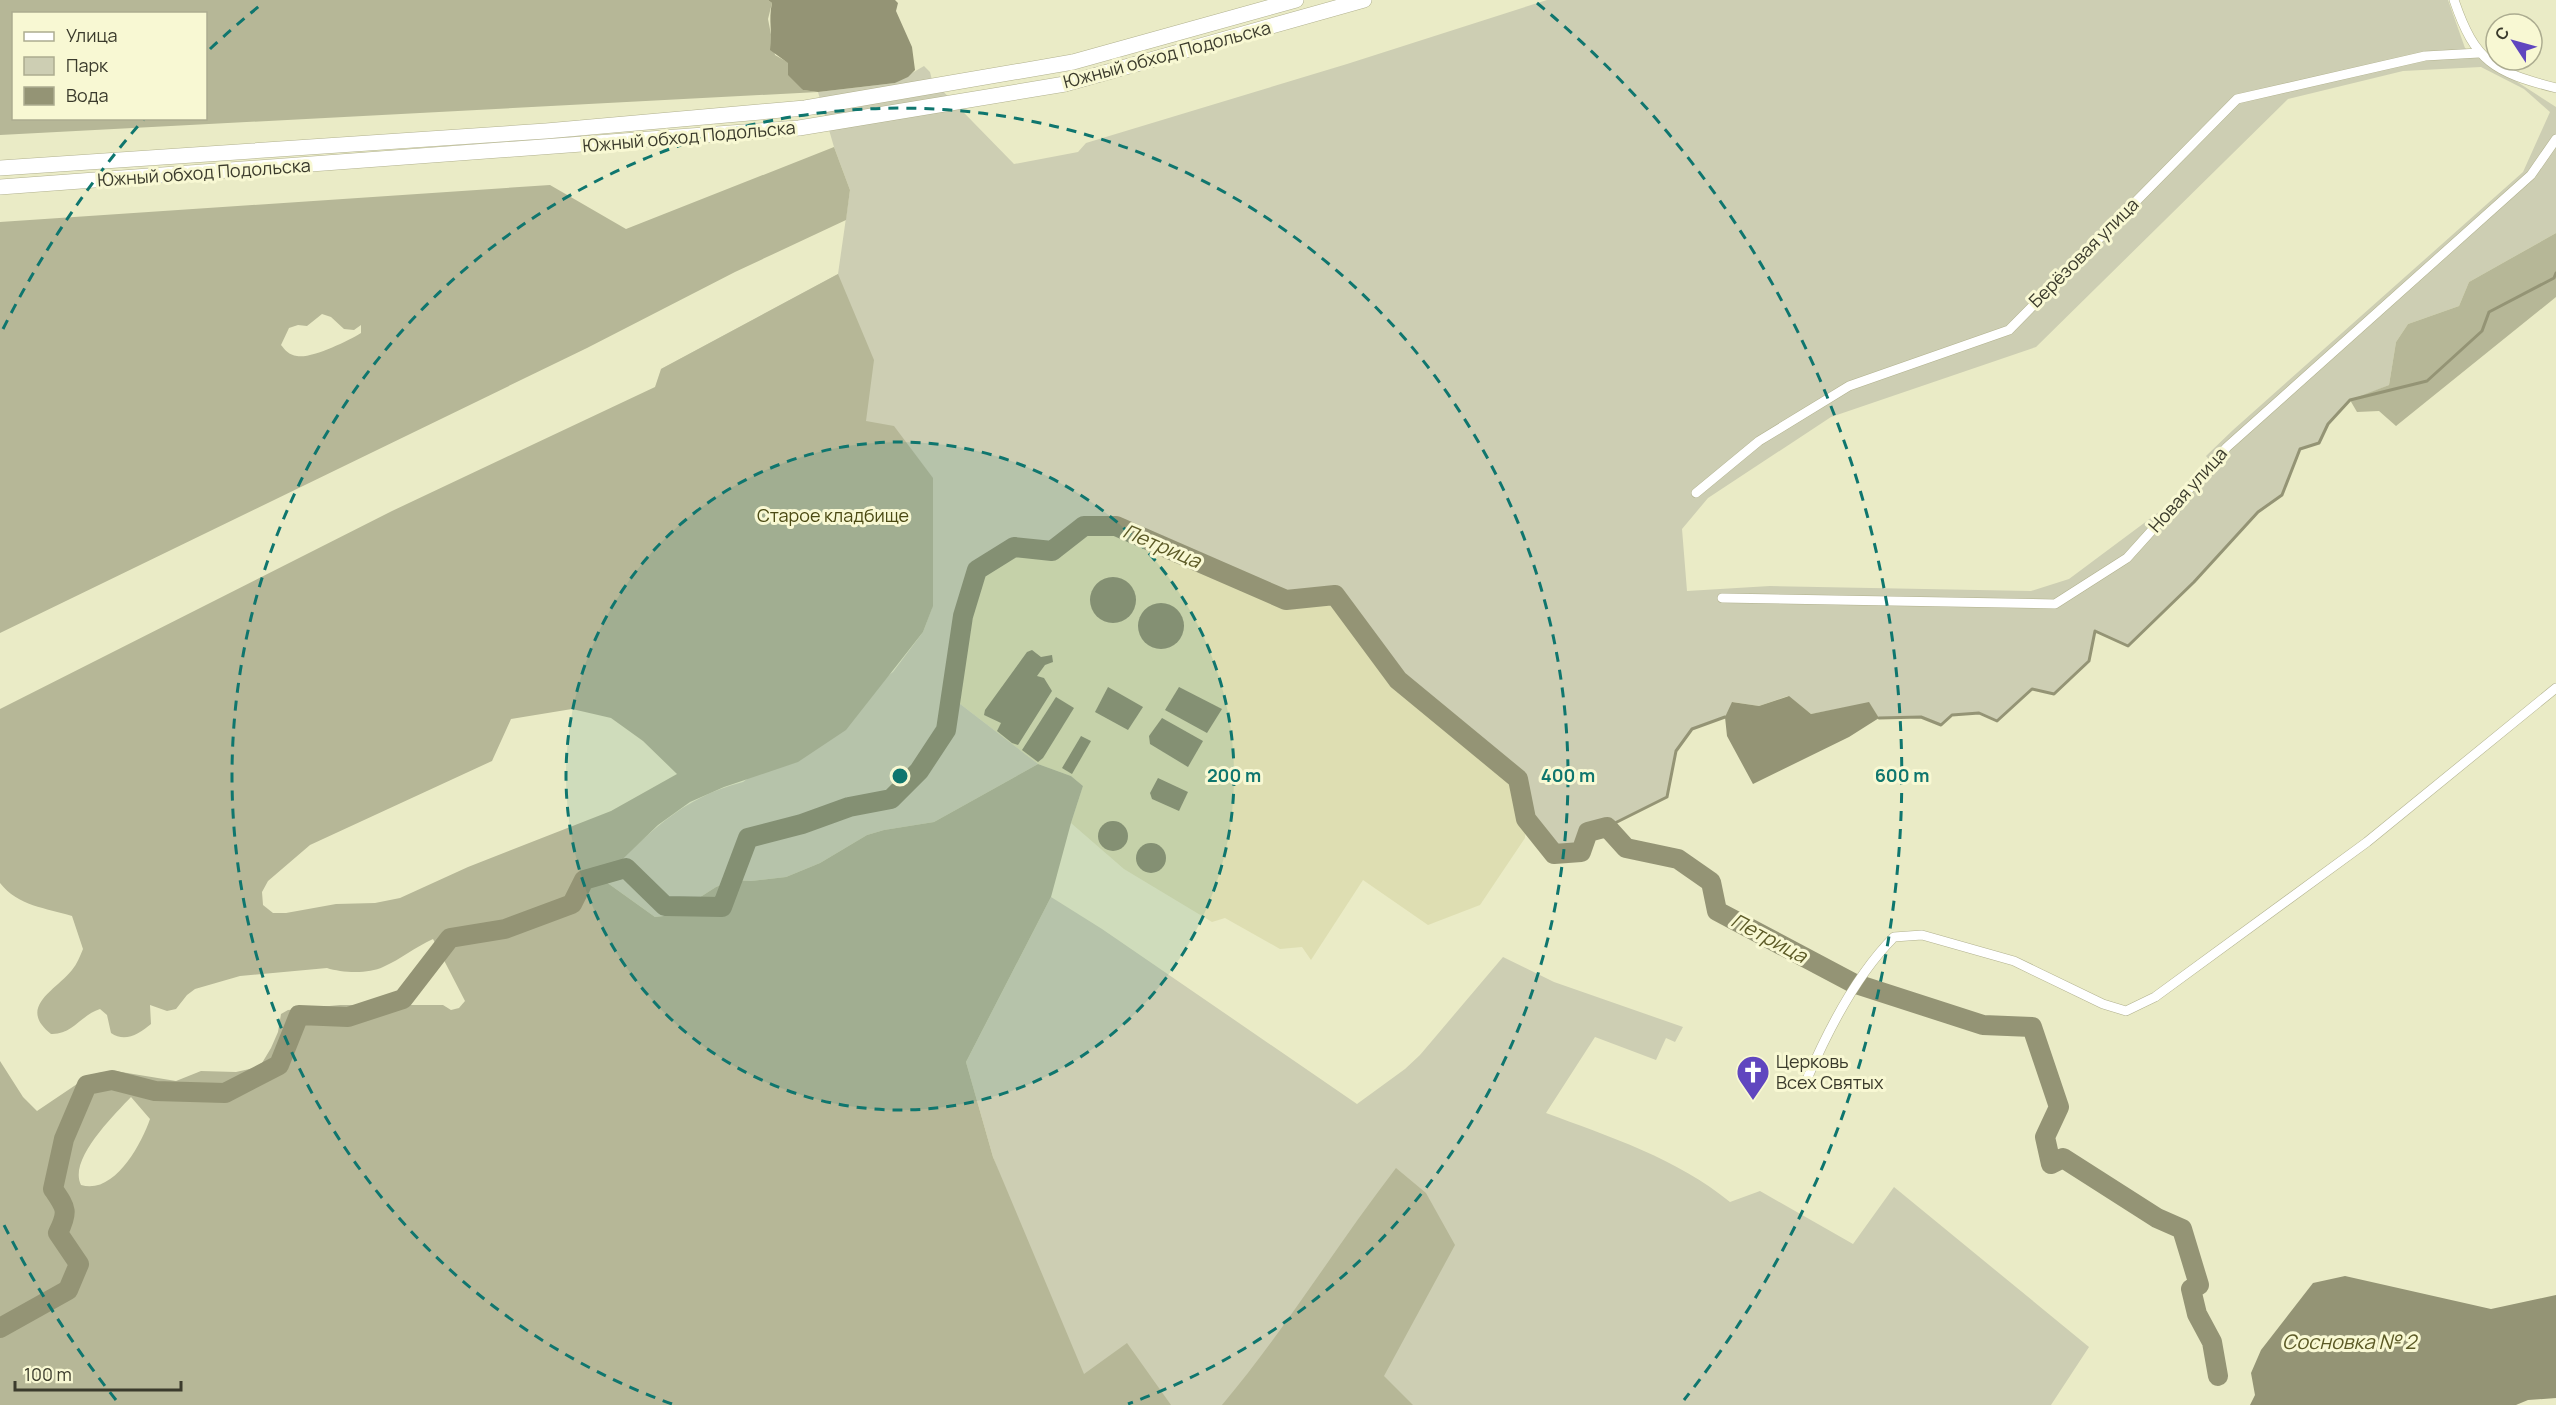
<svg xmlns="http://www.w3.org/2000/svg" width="2556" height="1405" font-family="Manrope,sans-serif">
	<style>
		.built { fill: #dedeb2 }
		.green { fill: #cdceb3; fill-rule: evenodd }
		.forest { fill: #b6b797; fill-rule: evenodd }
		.water { fill: #949475 }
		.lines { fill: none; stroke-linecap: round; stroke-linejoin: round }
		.stream { stroke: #949475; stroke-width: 3 }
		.river { stroke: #949475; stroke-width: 20 }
		.minor-casing { stroke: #b1b18e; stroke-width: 10 }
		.primary-casing { stroke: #b1b18e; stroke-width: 16 }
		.minor { stroke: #fff; stroke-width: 9 }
		.primary { stroke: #fff; stroke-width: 15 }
		.ring { fill: none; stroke: #0f766e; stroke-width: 3; stroke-dasharray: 10 8 }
		.labels { text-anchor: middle; stroke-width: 6; stroke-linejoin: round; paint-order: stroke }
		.street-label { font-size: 18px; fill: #3b3b2c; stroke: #f8f8d3 }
		.park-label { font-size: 18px; fill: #4a4912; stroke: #f8f8d3 }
		.poi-label { font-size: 18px; fill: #3b3b2c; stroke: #f8f8d3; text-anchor: start }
		.water-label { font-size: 20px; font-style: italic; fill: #5c5a26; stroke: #f8f8d3 }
		.centre { fill: #0f766e; stroke: #f8f8d3; stroke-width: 3 }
		.ring-label { font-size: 18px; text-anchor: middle; font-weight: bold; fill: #0f766e; stroke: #f8f8d3; stroke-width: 6; stroke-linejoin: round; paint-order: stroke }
	</style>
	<rect width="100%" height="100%" fill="#eaebc6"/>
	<path class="built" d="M1084 526H1116L1286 600 1335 595 1398 680 1518 779 1526 819 1525 838 1480 905 1428 925 1363 880 1311 960 1302 947 1280 949 1225 918 1212 922 1124 869 1071 823 1083 786 1071 776 1038 764 951 697 963 616 977 570 1014 547 1052 551Z"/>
	<g class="green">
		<path d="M1547 0H2448L2465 48 2556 107V233L2469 282 2459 306 2408 324 2396 342 2389 385 2350 401 2328 424 2319 443 2300 449 2282 495 2258 512 2194 582 2128 646 2095 632 2089 661 2054 694 2032 689 1997 721 1979 713 1952 715 1941 725 1921 717 1879 718 1869 703 1811 714 1788 696 1759 706 1733 702 1725 717 1692 729 1676 751 1667 797 1607 827 1588 832 1581 852 1554 854 1526 819 1518 779 1398 680 1335 595 1286 600 1116 526H1084L1052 551 1014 547 977 570 963 616 951 697 1038 764 934 822 884 830 867 835 820 863 786 877 751 881 733 880 716 887 672 915 655 917 602 879C647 835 680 798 743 782L893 672 923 632 932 608 661 369 838 274 850 190 834 147 818 92 895 83 924 66 930 72 932 80 1014 164 1078 152 1086 143 1347 64ZM2481 67 2524 89 2550 112 2523 172 2233 430 2206 456 2212 463 2171 503 2069 579 2031 591 1770 586 1687 591 1682 529 1708 498 1831 417 2036 347 2288 99 2403 71Z"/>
		<path d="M1051 897 1102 929 1357 1104 1405 1069 1420 1055 1503 957 1554 982 1683 1027 1675 1042 1666 1038 1656 1060 1595 1037 1546 1113C1608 1136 1678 1159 1730 1202L1760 1191 1853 1244 1894 1187 2089 1347 2051 1405H1086L993 1157 966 1062Z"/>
	</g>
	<g class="forest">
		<path d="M0 0H768L772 3 768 19 775 55 789 63 803 90 818 92 0 135ZM14 14H206V118H14Z"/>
		<path d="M834 147 850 190 846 220 735 272 587 348 0 633V222L550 185 626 229ZM322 314 331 317 344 329 354 330 361 325V333C348 341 311 359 297 356 289 355 285 350 281 345L289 328 298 325 307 326Z"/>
		<path d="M2556 233V297L2396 426 2379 411 2357 412 2350 400 2389 385 2396 342 2408 324 2459 306 2469 282Z"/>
		<path d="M838 274 874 360 866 421 894 426 933 478V606L923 632 846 730 798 762 724 787 690 802 658 825 602 879 655 917 672 915 716 887 733 880 751 881 786 877 820 863 867 835 884 830 934 822 1038 764 1071 776 1083 786 1071 823 1051 897 966 1062 993 1157 1084 1374 1127 1343 1171 1405H0V1061L23 1097 37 1111 83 1080 98 1073 115 1071 176 1081 201 1071 236 1072 254 1068 262 1063 271 1048 278 1032 281 1014 288 1010 340 1005H443L451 1010 459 1008 465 1001 433 939C415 947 401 959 383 967 369 974 342 973 327 968L240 976 195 989 187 995 176 1009 167 1011 150 1005 151 1024C139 1034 125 1043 111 1033L107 1015 100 1009C81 1015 72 1035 51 1034 17 1007 55 991 72 970 77 964 80 956 83 949L72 916C46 908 18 906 0 883V709L392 511 655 387 661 369ZM572 709 611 718 643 741 677 774 611 811 468 867 400 898 375 903 336 904 286 913H273L263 905 262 892 268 881 310 845 492 761 511 719ZM131 1097 150 1119C141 1145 114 1195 81 1185 68 1160 114 1115 131 1097Z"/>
		<path d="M1396 1168 1426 1193 1455 1245 1384 1376 1413 1405H1222C1285 1330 1336 1246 1396 1168Z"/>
	</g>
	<g class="water">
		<path d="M768 0H895L898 3 896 11 912 47 915 70 908 77 895 83 818 92 803 90 788 75V63L770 50C773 32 768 21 772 3Z"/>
		<circle cx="1113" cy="600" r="23"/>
		<circle cx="1161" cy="626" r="23"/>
		<path d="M1032 650 1041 657 1052 655 1053 662 1045 665 1037 676 1044 678 1052 691 1018 745 1012 743 997 731 1001 723 984 715 985 710 1027 652Z"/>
		<path d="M1108 687 1143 707 1128 730 1095 712Z"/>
		<path d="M1179 687 1222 709 1207 733 1165 710Z"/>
		<path d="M1789 696 1811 714 1869 702 1879 718 1849 737 1753 784 1727 736 1725 717 1732 702 1759 706Z"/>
		<path d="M1056 697 1074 708 1043 758 1038 762 1022 750Z"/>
		<path d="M1162 718 1203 741 1188 767 1150 744 1149 736Z"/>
		<path d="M1081 736 1091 741 1072 774 1062 768Z"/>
		<path d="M1158 778 1188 792 1179 811 1152 799 1150 793Z"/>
		<circle cx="1113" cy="836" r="15"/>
		<circle cx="1151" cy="858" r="15"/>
		<path d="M2345 1276 2491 1309 2556 1295V1398L2528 1400 2516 1405H2250L2255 1395 2251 1373 2261 1350 2313 1283Z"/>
	</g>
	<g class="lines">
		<g class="stream">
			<path d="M1879 718 1921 717 1941 725 1952 715 1979 713 1997 721 2032 689 2054 694 2089 661 2095 631 2128 646 2194 582 2258 512 2282 495 2300 449 2319 443 2328 424 2350 400 2427 381 2482 331 2489 312 2554 278 2556 273"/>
			<path d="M1607 827 1667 797 1676 751 1692 729 1725 717"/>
		</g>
		<path class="river" d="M0 1328 68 1290 79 1264 58 1233C69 1211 66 1208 53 1189L64 1139 87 1085 112 1080 155 1091 225 1093 279 1065 299 1015 348 1017 403 999 450 938 505 929 572 904 584 880 626 868 665 906 722 907 748 838 802 824 849 807 891 799 919 771 946 730 963 616 977 570 1014 547 1052 551 1084 526H1116L1286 600 1335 595 1398 680 1518 779 1526 819 1554 854 1581 852 1588 832 1607 827 1626 848 1678 859 1711 882 1717 911 1853 983 1983 1025 2032 1027 2059 1107 2045 1137 2051 1164 2063 1158 2157 1218 2182 1229 2199 1285 2191 1289 2197 1314 2212 1342 2218 1376"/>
		<defs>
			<g id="minor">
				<path d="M2454 0C2475 62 2494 72 2556 88"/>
				<path d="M1696 493 1759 441 1849 386 2009 330 2237 99 2425 56 2479 53"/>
				<path d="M1722 598 2055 604 2127 558 2227 447 2531 175 2556 139"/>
				<path d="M1807 1079C1828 1030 1857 974 1894 937L1922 935 2014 961 2103 1004 2126 1011 2155 997 2367 842 2556 688"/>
			</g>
			<g id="primary">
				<path d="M0 168 546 131 805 108 1073 62 1296 0"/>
				<path d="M0 187 799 128 1065 84 1364 0"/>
			</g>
		</defs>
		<use href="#minor" class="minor-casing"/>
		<use href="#primary" class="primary-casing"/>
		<use href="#minor" class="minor"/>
		<use href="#primary" class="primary"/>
	</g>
	<circle cx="900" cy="776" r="334" fill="#0f766e" fill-opacity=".12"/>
	<g class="ring">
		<circle cx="900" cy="776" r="334"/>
		<path d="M672 1404A668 668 0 1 1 1128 1404"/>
		<path d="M116 1400A1002 1002 0 0 1 3 1223M3 329A1002 1002 0 0 1 144 119M210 49A1002 1002 0 0 1 263 3M1537 3A1002 1002 0 0 1 1684 1400"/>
	</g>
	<defs>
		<symbol id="church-pin" viewBox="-11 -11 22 30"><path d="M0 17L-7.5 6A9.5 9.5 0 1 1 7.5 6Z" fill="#6046bf" stroke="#f8f8d3"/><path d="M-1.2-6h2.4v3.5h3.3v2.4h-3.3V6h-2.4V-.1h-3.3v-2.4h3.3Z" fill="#fff"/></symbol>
	</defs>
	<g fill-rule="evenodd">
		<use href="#church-pin" x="1734" y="1053" width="38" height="52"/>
	</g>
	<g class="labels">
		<g class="street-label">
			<text transform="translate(1167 55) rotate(-15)" y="6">Южный обход Подольска</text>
			<text transform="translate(689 137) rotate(-5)" y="6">Южный обход Подольска</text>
			<text transform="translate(204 173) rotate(-4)" y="6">Южный обход Подольска</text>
			<text transform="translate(2084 253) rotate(-45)" y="6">Берёзовая улица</text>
			<text transform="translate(2188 490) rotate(-48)" y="6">Новая улица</text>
		</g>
		<g class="park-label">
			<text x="833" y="522">Старое кладбище</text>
		</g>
		<g class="poi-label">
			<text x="1776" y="1068">Церковь<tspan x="1776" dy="21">Всех Святых</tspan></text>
		</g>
		<g class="water-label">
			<text transform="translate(1162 546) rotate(23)" y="7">Петрица</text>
			<text transform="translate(1769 938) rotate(28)" y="7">Петрица</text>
			<text x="2349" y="1349">Сосновка № 2</text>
		</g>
	</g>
	<circle cx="900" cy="776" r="9" class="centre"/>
	<g class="ring-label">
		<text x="1234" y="782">200 m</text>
		<text x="1568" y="782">400 m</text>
		<text x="1902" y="782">600 m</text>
	</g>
	<rect x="12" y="12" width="195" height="108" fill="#f8f8d3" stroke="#acac90" stroke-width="1.5"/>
	<rect x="24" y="32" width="30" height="9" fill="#ffffff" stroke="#acac90" stroke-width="1.5"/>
	<text x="66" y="42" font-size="18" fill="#3b3b2c">Улица</text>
	<rect x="24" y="57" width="30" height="18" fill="#cdceb3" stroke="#acac90" stroke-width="1.5"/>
	<text x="66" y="72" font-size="18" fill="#3b3b2c">Парк</text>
	<rect x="24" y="87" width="30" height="18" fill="#949475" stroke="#acac90" stroke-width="1.5"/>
	<text x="66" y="102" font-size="18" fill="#3b3b2c">Вода</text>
	<g transform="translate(2514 42) rotate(306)"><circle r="28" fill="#f8f8d3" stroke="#acac90" stroke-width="1.5"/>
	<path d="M0-4.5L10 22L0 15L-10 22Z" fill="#6046bf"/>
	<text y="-9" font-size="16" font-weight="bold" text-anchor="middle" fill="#3b3b2c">С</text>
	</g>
	<path d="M15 1381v9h166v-9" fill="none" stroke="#3b3b2c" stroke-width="3"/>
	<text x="24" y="1381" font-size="18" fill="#3b3b2c" stroke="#f8f8d3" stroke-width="4.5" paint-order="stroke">100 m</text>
</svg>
